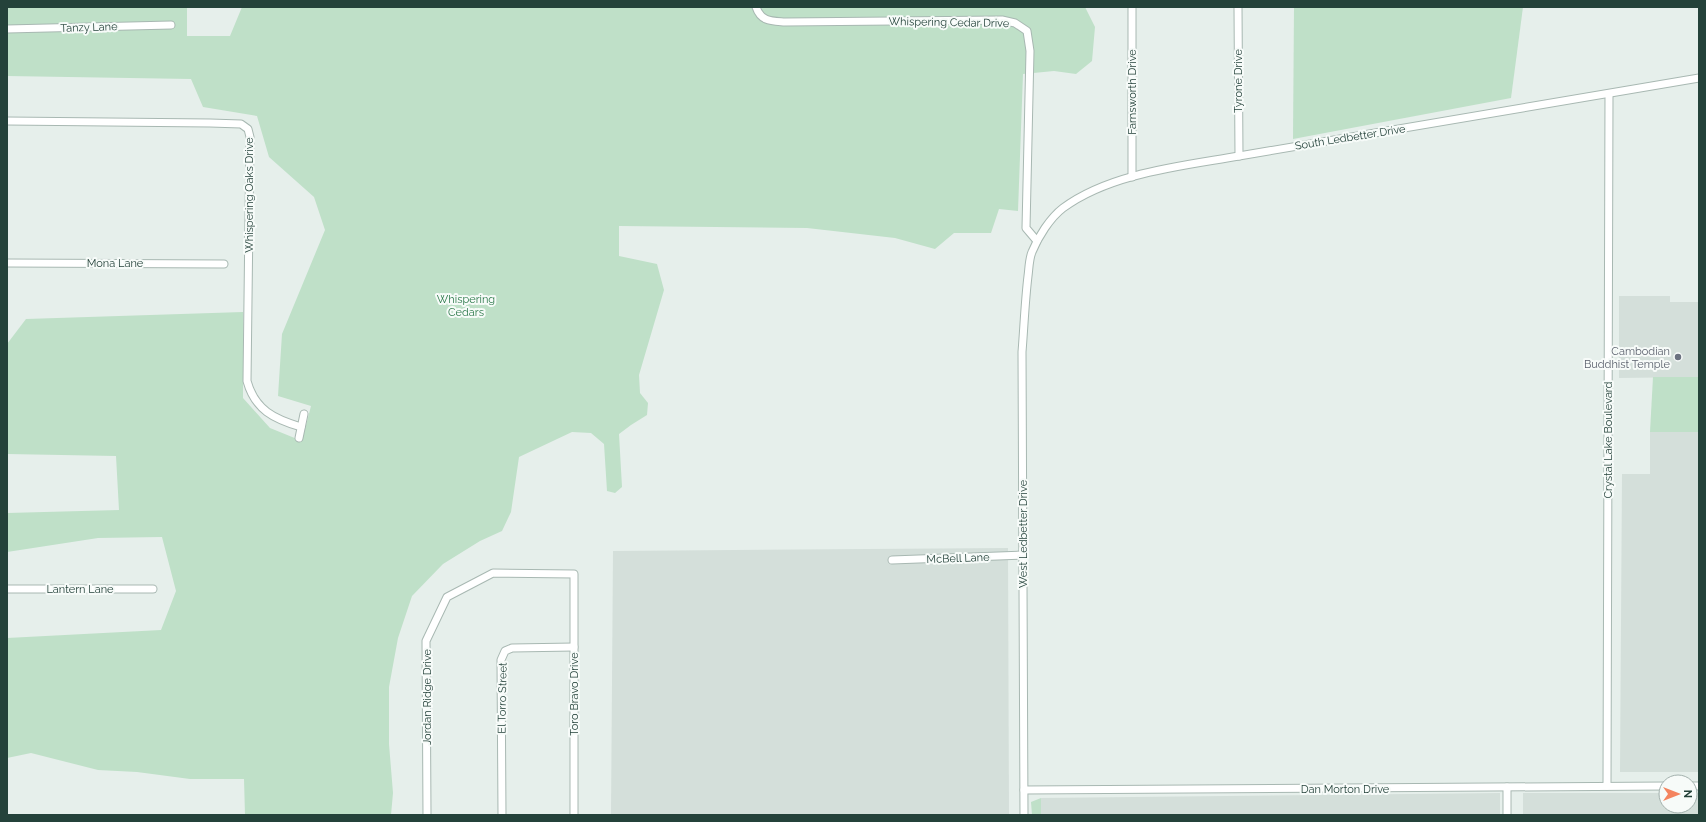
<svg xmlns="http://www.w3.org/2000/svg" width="1706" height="822" font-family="Raleway,sans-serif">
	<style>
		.built { fill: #d4dfda }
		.green { fill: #bfe0c8 }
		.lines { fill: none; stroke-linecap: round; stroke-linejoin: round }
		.minor-casing { stroke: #a8b8b2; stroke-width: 9 }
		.minor { stroke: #fff; stroke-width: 7 }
		.worship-dot { fill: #6b7280; stroke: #f7fbf9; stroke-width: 1.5 }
		.labels { text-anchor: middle; stroke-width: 4; stroke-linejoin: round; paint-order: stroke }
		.street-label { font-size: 11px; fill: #24423a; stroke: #f7fbf9 }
		.park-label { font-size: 11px; fill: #2d7a4b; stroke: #f7fbf9 }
		.worship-label { font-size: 11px; fill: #5b616d; stroke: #f7fbf9; text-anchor: end }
	</style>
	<rect width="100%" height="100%" fill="#e6efeb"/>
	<g class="built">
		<path d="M1619 296H1670V302H1699V377L1619 378Z"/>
		<path d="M1650 432H1699V772H1620L1622 474H1650Z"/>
		<path d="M1008 548 1009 815H611L613 551Z"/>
		<path d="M1500 793V815H1041V798Z"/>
		<path d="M1523 793H1666V806H1690V793H1699V815H1523Z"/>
	</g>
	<g class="green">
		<path d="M7 7H187V36H230L242 7H1085L1095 27 1092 61 1076 74 1054 71 1023 74 1018 211 999 209 991 233H954L935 249 895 238 807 228 619 226V256L657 264 664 290 639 375 640 393 648 403 647 415 631 425 619 434 622 487 615 493 607 491 604 444 591 433 572 432 519 457 511 512 502 531 480 541 443 564 412 596 398 638 389 687V744L393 793 391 815H245L244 779H190L137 772 98 770 31 753 7 758V638L161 630 176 591 162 537 98 538 7 552V513L119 510 116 456 7 454V344L26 319 243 312V398L270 428 302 441 311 406 278 396 282 334 325 230 314 197 269 157 257 116 203 107 191 79 7 76Z"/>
		<path d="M1294 7H1523L1511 98 1293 139Z"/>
		<path d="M1653 377H1699V432H1650Z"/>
		<path d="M1041 798V815H1032L1031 802Z"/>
	</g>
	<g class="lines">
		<defs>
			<g id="minor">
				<path d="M756 7C761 22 772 21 785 22L1002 20 1015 23 1027 31 1030 51 1026 228 1037 241"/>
				<path d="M1238 7 1239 156"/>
				<path d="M7 29 171 25"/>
				<path d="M7 121 210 123 241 124 248 129 250 137 247 381C255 410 274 419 301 427"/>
				<path d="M1132 177V7"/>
				<path d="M7 263 224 264"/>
				<path d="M299 438 304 414"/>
				<path d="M892 560 1023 555"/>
				<path d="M7 589H153"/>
				<path d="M1607 786 1609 94"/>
				<path d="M1690 786H1699"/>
				<path d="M1507 787V815"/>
				<path d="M1024 790 1666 786"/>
				<path d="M427 815 426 641 447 597 493 573 574 574V815"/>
				<path d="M502 815 501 660 505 651 512 648 574 647"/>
				<path d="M1024 815 1022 352C1024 327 1025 301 1028 276 1029 269 1029 259 1032 252 1038 237 1050 218 1063 208 1110 173 1182 166 1239 156L1699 78"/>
			</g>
		</defs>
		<use href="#minor" class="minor-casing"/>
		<use href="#minor" class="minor"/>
	</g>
	<circle class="worship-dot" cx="1678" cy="357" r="4"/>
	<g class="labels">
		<g class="street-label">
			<text transform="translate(949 22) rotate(1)" y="4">Whispering Cedar Drive</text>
			<text transform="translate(89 27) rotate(-2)" y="4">Tanzy Lane</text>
			<text transform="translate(1238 81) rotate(-90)" y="4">Tyrone Drive</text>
			<text transform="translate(1132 92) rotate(-90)" y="4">Farnsworth Drive</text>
			<text transform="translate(1350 137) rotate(-9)" y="4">South Ledbetter Drive</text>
			<text transform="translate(249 195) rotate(-90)" y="4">Whispering Oaks Drive</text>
			<text x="115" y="267">Mona Lane</text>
			<text transform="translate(1608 440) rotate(-90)" y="4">Crystal Lake Boulevard</text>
			<text transform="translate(1023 534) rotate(-90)" y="4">West Ledbetter Drive</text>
			<text transform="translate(958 558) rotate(-2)" y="4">McBell Lane</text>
			<text x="80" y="593">Lantern Lane</text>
			<text transform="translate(574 694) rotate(-90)" y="4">Toro Bravo Drive</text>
			<text transform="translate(427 697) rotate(-90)" y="4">Jordan Ridge Drive</text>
			<text transform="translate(502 698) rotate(-89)" y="4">El Torro Street</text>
			<text x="1345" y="793">Dan Morton Drive</text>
		</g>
		<g class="park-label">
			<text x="466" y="303">Whispering<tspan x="466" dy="13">Cedars</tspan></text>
		</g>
		<g class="worship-label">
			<text x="1670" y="355">Cambodian<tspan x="1670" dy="13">Buddhist Temple</tspan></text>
		</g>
	</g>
	<rect width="1706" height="822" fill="none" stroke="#24423a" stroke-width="16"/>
	<g transform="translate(1678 794) rotate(90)"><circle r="19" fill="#f7fbf9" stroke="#a3b1ad"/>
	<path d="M0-3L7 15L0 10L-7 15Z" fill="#f4845f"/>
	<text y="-6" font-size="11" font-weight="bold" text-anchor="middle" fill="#24423a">N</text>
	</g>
</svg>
